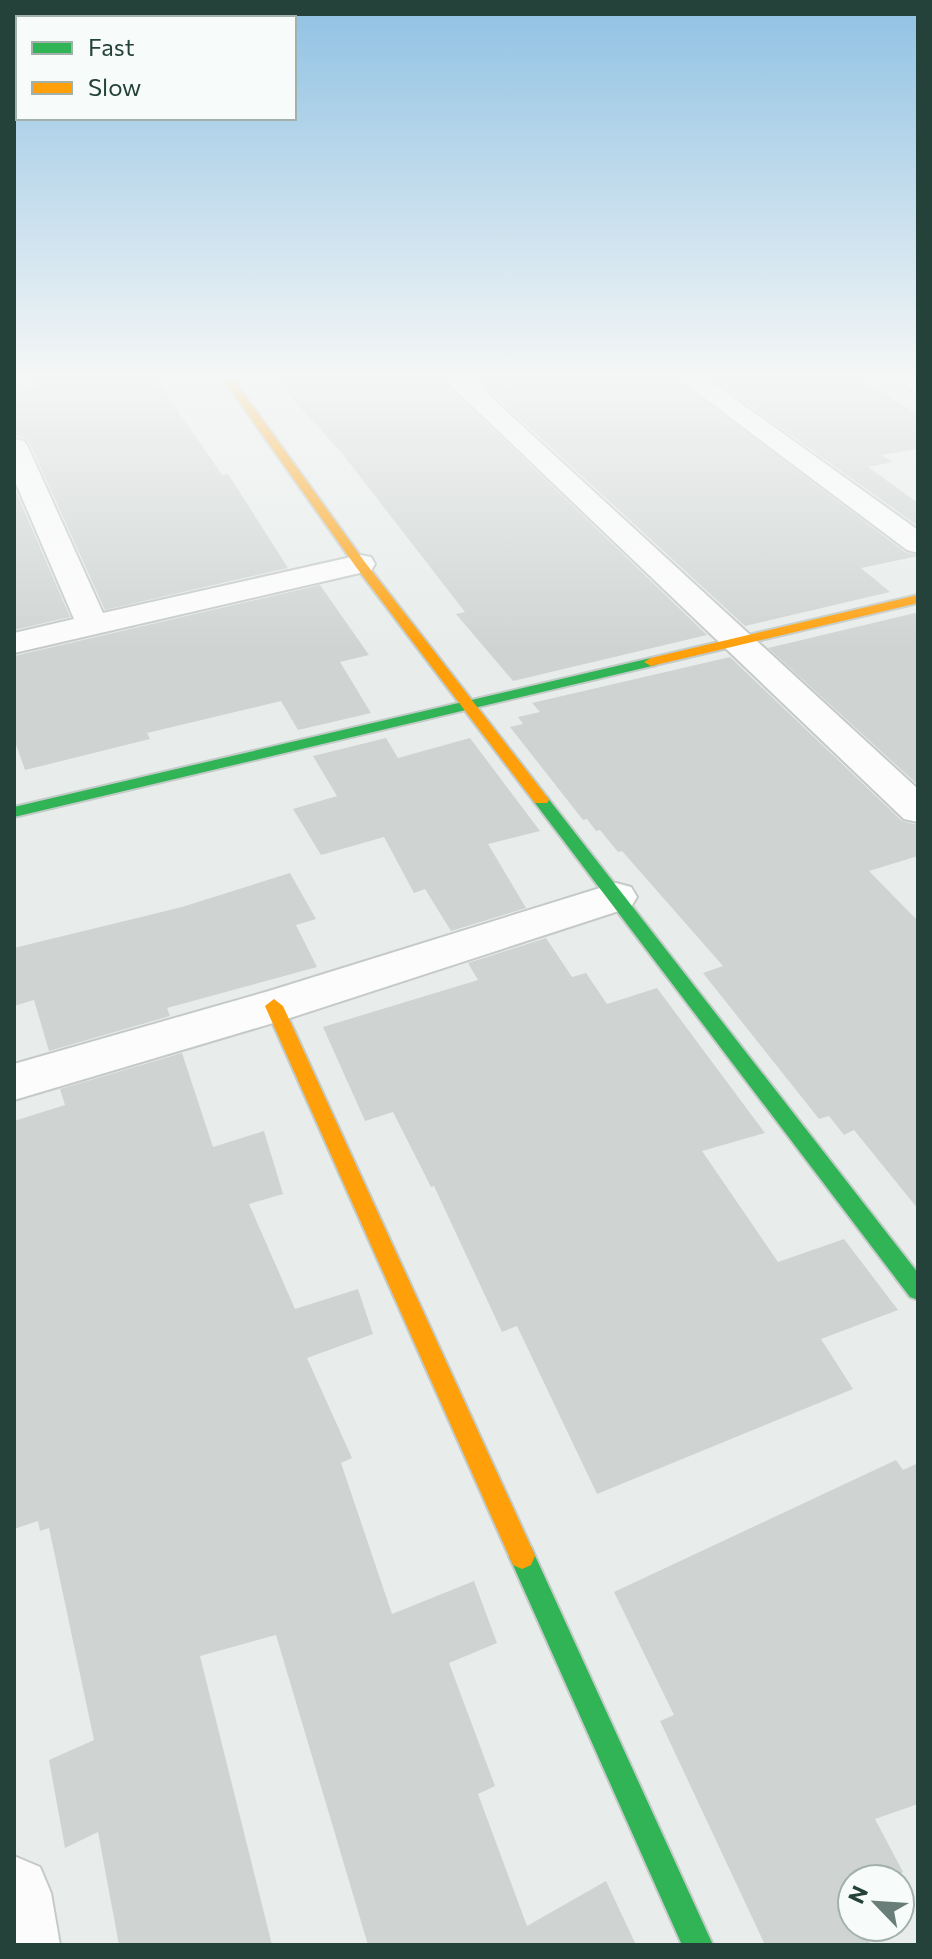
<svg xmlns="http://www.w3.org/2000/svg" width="932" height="1959" font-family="Commissioner,sans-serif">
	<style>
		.building { fill: #cfd4d2 }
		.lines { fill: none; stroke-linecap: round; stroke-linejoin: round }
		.street-casing { stroke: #c5cac8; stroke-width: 4 }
		.fast-casing { stroke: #c3cbc8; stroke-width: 4 }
		.slow-casing { stroke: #c3cbc8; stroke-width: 4 }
		.street { fill: #fcfcfc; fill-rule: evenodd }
		.fast { fill: #30b455; fill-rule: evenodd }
		.slow { fill: #ff9f0a; fill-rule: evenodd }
	</style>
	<rect width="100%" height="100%" fill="#e8edeb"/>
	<g class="building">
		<path d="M29 376H154L222 475 228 474 288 568 105 610 31 446 25 438 14 436V393L36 389Z"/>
		<path d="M271 376H438L707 635 513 681 456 614 465 612 341 452Z"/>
		<path d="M473 376H672L905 552 918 556 861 568 890 592 745 626Z"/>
		<path d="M708 376H858L918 415V449L881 455 892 462 868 467 918 503V526Z"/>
		<path d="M14 487 70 617 14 630Z"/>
		<path d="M320 585 369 655 340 662 371 713 298 730 281 701 147 733 150 739 25 770 14 739V656Z"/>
		<path d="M915 613 918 615V785L768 648Z"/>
		<path d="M730 657 902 821 918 825V856L869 871 918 921V1209L854 1130 844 1135 829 1116 819 1119 703 973 723 966 622 851 618 852 600 830 596 831 587 819 583 820 510 727 523 724 518 717 540 712 532 703Z"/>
		<path d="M386 738 398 758 470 738 540 831 488 844 526 908 451 931 425 889 414 893 384 837 321 855 293 809 337 796 313 756Z"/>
		<path d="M290 873 316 919 296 925 317 967 167 1008 170 1016 49 1051 34 1000 14 1006V948L182 907Z"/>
		<path d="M546 938 572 977 586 973 607 1004 657 988 765 1133 702 1151 778 1262 844 1239 898 1310 821 1339 853 1389 597 1494 517 1326 502 1332 434 1186 431 1187 393 1112 365 1121 323 1027 478 980 468 963Z"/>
		<path d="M182 1053 213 1147 264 1131 283 1194 249 1204 295 1309 358 1289 373 1334 307 1358 352 1458 341 1463 392 1614 474 1581 497 1643 449 1663 495 1786 478 1794 527 1926 606 1881 636 1945H368L276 1635 200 1656 272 1945H119L98 1832 65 1848 49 1760 94 1740 49 1528 40 1531 38 1521 14 1529V1121L65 1105 60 1089Z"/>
		<path d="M896 1460 903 1470 918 1463V1804L875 1819 903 1872 891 1879H852L849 1903 852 1927H862L871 1945H765L660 1721 674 1715 614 1592Z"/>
	</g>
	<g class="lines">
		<defs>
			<g id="street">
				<path d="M441 376H468L918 789V822L904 819Z"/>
				<path d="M675 376H703L918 530V553L907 550Z"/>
				<path d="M891 376H918V393Z"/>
				<path d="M14 439 24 441 28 447 103 613 360 555 371 557 375 564 371 571 360 573 14 653V633L74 619 14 479Z"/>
				<path d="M616 883 631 887 637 897 631 907 290 1018 14 1100V1064L269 991Z"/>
				<path d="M14 1856 40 1867 51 1893 60 1945H14Z"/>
			</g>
			<g id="fast">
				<path d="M651 658 658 662 656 665 14 817V807Z"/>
				<path d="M541 795 547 797 918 1273V1300L910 1297 535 803 533 800Z"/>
				<path d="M522 1543 531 1547 713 1945H682L509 1556 513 1547Z"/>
			</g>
			<g id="slow">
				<path d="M221 376H231L364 561 547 797 549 800 547 803H535L356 567Z"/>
				<path d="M918 595V603L651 666 644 662 651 658Z"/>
				<path d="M274 999 283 1006 531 1547 535 1556 531 1565 522 1569 513 1565 265 1006Z"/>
			</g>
		</defs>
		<use href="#street" class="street-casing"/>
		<use href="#fast" class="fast-casing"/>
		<use href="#slow" class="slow-casing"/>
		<use href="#street" class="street"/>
		<use href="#fast" class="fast"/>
		<use href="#slow" class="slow"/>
	</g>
	<linearGradient id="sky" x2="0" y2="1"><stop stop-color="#8fc1e3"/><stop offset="0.58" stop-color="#f5f7f6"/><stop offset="1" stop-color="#f5f7f6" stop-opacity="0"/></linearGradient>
	<rect width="932" height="650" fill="url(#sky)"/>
	<rect width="932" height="1959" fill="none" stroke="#24423a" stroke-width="32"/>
	<rect x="16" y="16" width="280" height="104" fill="#f7fbf9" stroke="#a3b1ad" stroke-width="2"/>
	<rect x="32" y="42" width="40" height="12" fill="#30b455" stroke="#a3b1ad" stroke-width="2"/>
	<text x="88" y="56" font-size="24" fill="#24423a">Fast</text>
	<rect x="32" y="82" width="40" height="12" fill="#ff9f0a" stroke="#a3b1ad" stroke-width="2"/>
	<text x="88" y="96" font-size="24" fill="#24423a">Slow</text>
	<g transform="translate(876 1903) rotate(295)"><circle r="38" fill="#f7fbf9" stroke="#a3b1ad" stroke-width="2"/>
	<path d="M0-6L14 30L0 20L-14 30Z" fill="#697e78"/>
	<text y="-12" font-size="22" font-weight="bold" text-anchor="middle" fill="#24423a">N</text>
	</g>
</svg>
